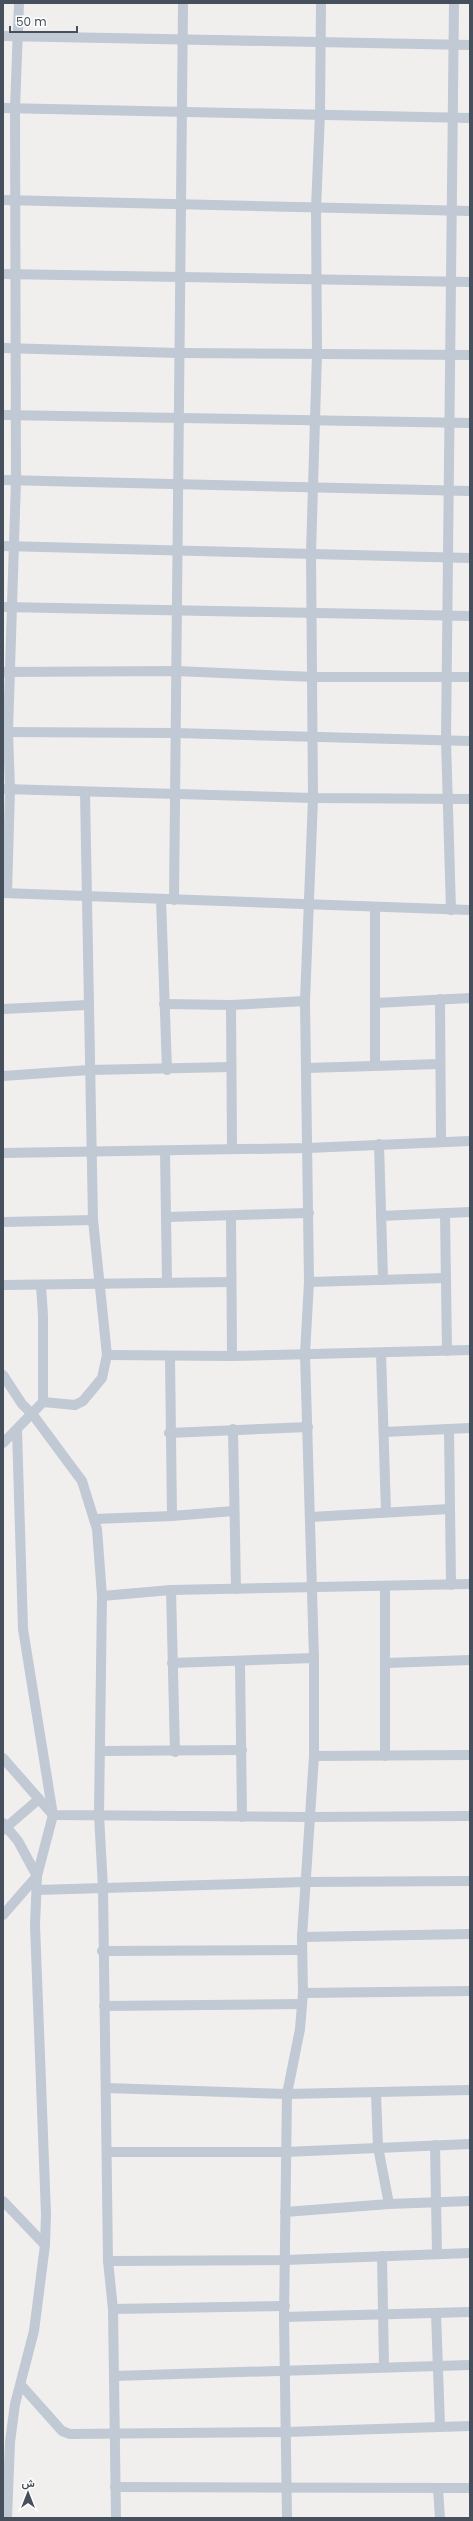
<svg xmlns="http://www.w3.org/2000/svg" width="473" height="2521" font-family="Poppins,Vazirmatn,sans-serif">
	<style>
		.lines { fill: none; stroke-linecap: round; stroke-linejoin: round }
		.minor { stroke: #c0c9d4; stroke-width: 10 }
	</style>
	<rect width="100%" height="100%" fill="#f1eeee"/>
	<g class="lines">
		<g class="minor">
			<path d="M3 36 470 45"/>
			<path d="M3 108 470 118"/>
			<path d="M3 200 470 211"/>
			<path d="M3 274 470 282"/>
			<path d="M3 348 178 353 470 355"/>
			<path d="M3 415 470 423"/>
			<path d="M3 480 470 491"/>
			<path d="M3 546 470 558"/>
			<path d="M3 607 470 616"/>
			<path d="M3 672 176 671 314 677H470"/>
			<path d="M3 732 175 733 470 741"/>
			<path d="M4 789 313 798 470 799"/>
			<path d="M3 893 470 910"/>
			<path d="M7 893 10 789 8 732 16 480 15 108 19 3"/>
			<path d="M161 899 167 1070"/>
			<path d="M174 900 183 3"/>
			<path d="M375 908V1065"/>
			<path d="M451 910 446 740 454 3"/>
			<path d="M440 999 441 1141"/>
			<path d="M376 1003 470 998"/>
			<path d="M164 1004 231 1005 305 1001"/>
			<path d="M231 1005 232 1149"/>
			<path d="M3 1009 88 1005"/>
			<path d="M307 1068 440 1064"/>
			<path d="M3 1076 89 1070 231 1067"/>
			<path d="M379 1144 383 1280"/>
			<path d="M165 1151 167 1282"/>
			<path d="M3 1153 308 1148 470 1141"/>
			<path d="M445 1213 447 1351"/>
			<path d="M231 1216 232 1356"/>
			<path d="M381 1216 470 1212"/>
			<path d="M167 1217 309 1213"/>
			<path d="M3 1222 93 1220"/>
			<path d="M309 1282 446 1278"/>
			<path d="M3 1285 231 1282"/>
			<path d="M41 1285 43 1316V1402"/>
			<path d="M381 1353 386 1512"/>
			<path d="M107 1355 232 1356 470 1350"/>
			<path d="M170 1357 172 1516"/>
			<path d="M3 1375 22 1404 33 1415 82 1481 97 1529 102 1596 99 1815 103 1888 108 2261 113 2309 116 2518"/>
			<path d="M233 1429 236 1589"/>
			<path d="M449 1429 451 1585"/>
			<path d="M384 1432 470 1428"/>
			<path d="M169 1433 308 1427"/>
			<path d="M3 1443 43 1402 75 1405 83 1401 102 1378 107 1355 93 1220 85 792"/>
			<path d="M311 1517 449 1509"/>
			<path d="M94 1519 172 1516 234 1511"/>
			<path d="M385 1587V1756"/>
			<path d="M171 1590 175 1752"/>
			<path d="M102 1596 171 1590 470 1584"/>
			<path d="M240 1662 242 1817"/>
			<path d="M172 1663 314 1658"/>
			<path d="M386 1663 470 1660"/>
			<path d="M101 1751 242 1750"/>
			<path d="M314 1756 470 1755"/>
			<path d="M3 1758 53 1815 309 1817 470 1816"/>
			<path d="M3 1823 18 1841 37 1876 35 1925 46 2214 45 2245 34 2331 15 2404 10 2442 7 2518"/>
			<path d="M3 1830 39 1799"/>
			<path d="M37 1890 305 1882 470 1881"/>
			<path d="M3 1915 37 1876 53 1815 23 1629 17 1430"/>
			<path d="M302 1937 470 1934"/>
			<path d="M102 1951 301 1950"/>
			<path d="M303 1993 470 1991"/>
			<path d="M104 2006 302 2004"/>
			<path d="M106 2088 287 2094 470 2090"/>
			<path d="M376 2093 378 2147 389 2204"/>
			<path d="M435 2145 437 2254"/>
			<path d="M107 2152H285L470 2144"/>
			<path d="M3 2201 45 2245"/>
			<path d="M285 2212 389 2204 470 2201"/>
			<path d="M382 2256 384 2366"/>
			<path d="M108 2261 285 2260 470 2253"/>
			<path d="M113 2309 285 2306"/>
			<path d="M436 2313 440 2426"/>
			<path d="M284 2317 470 2312"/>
			<path d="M114 2376 470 2365"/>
			<path d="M21 2385 62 2431 70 2434 286 2432 470 2426"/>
			<path d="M115 2487 470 2488"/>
			<path d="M438 2489 440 2518"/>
			<path d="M287 2518 284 2317 287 2094 300 2029 303 1993 302 1937 314 1756V1658L305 1354 309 1282 305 1001 313 798 311 553 317 354 316 208 320 114 321 3"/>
		</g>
	</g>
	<rect width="473" height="2521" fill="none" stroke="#45505c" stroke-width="8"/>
	<g transform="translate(28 2493)" stroke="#ffffff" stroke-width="3" paint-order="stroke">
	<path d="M0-3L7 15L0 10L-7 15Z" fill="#45505c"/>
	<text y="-6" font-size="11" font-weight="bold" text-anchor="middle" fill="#45505c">ش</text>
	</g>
	<path d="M10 26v6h67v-6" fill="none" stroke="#45505c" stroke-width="2"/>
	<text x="16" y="26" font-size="12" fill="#45505c" stroke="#ffffff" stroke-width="3" paint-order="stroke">50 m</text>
</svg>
